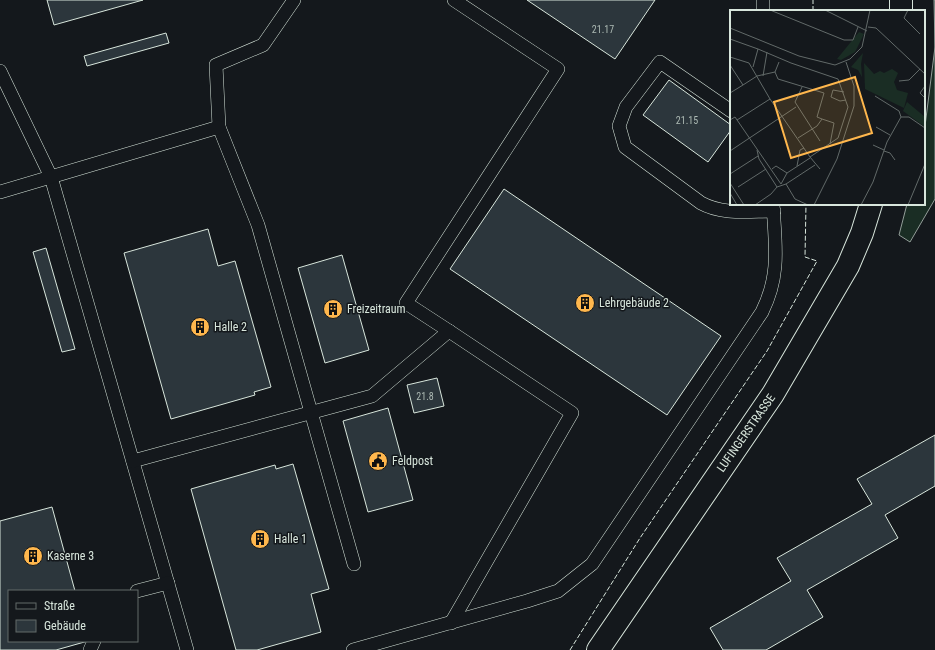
<svg xmlns="http://www.w3.org/2000/svg" width="935" height="650" font-family="'Roboto Condensed',sans-serif">
	<style>
		.green { fill: #1a2d24; stroke: #939e99 }
		.building { fill: #2c363c; stroke: #d8e6dc }
		.lines { fill: none; stroke-linecap: round; stroke-linejoin: round }
		.lane-casing { stroke: #d8e6dc; stroke-width: 14 }
		.primary-casing { stroke: #d8e6dc; stroke-width: 24 }
		.lane { stroke: #14181c; stroke-width: 13 }
		.primary { stroke: #14181c; stroke-width: 22 }
		.fence { stroke: #d8e6dc; stroke-width: 1; stroke-dasharray: 5 2; stroke-linecap: butt }
		.labels { text-anchor: middle; stroke-width: 3; stroke-linejoin: round; paint-order: stroke }
		.number-label { font-size: 10px; fill: #adbab4 }
		.poi-label { font-size: 12px; fill: #d8e6dc; stroke: #14181c; text-anchor: start }
		.street-label { font-size: 12px; fill: #d8e6dc; stroke: #14181c }
		.inset-road { fill: none; stroke: #626a69; stroke-width: 1 }
		.view { fill: #ffb74d; fill-opacity: 0.15; stroke: #ffb74d; stroke-width: 2 }
		.inset-edge { fill: none; stroke: #d8e6dc; stroke-width: 2 }
	</style>
	<rect width="100%" height="100%" fill="#14181c"/>
	<path class="green" d="M934 0H935V199L910 242 899 235 907 204H924V134L935 47Z"/>
	<g class="building">
		<path d="M47 0H143L54 25Z"/>
		<path d="M527 0H655L615 59Z"/>
		<path d="M166 33 169 43 87 66 84 56Z"/>
		<path d="M669 80 731 125V130L708 162 643 115Z"/>
		<path d="M504 189 721 336 667 415 450 269Z"/>
		<path d="M208 229 218 266 235 261 271 387 254 392 255 395 171 419 124 253Z"/>
		<path d="M46 248 75 349 62 352 33 252Z"/>
		<path d="M342 255 369 350 325 363 298 268Z"/>
		<path d="M437 378 444 406 414 413 407 385Z"/>
		<path d="M388 408 413 500 368 512 343 421Z"/>
		<path d="M935 435V486L885 515 898 538 807 590 823 617 766 650H723L710 628 791 581 777 558 872 504 857 479Z"/>
		<path d="M293 464 329 589 311 594 321 632 257 650H236L191 489 275 465 276 469Z"/>
		<path d="M52 507 75 591H9V641H88L56 650H0V521Z"/>
	</g>
	<g class="lines">
		<defs>
			<g id="lane">
				<path d="M294 0 263 45 216 65 219 127 258 225 354 564"/>
				<path d="M763 0V11"/>
				<path d="M0 71 51 177 187 650"/>
				<path d="M731 111 660 62 626 107 619 126 625 147 701 203C723 215 748 211 774 211"/>
				<path d="M0 192 219 127"/>
				<path d="M449 331 572 413 451 623"/>
				<path d="M133 461 372 396 449 331 406 303 558 69 454 0"/>
				<path d="M137 591 168 583"/>
				<path d="M90 650 94 641"/>
				<path d="M353 650 527 601 558 591 592 564 762 312C781 274 775 244 773 204"/>
			</g>
			<g id="primary">
				<path d="M901 11V0"/>
				<path d="M598 650 773 394 848 266 862 233 871 204"/>
			</g>
		</defs>
		<use href="#lane" class="lane-casing"/>
		<use href="#primary" class="primary-casing"/>
		<use href="#lane" class="lane"/>
		<use href="#primary" class="primary"/>
		<g class="fence">
			<path d="M813 11V0"/>
			<path d="M570 650 640 538 767 351 817 261 805 257 806 204"/>
		</g>
	</g>
	<defs>
		<symbol id="building-disc" viewBox="-11 -11 22 22"><circle r="9.5" fill="#ffb74d" stroke="#14181c"/><path d="M-4-6H4V6H1V3H-1V6H-4ZM-2.5-4.3h1.7v1.8h-1.7ZM.8-4.3h1.7v1.8H.8ZM-2.5-1h1.7V.8h-1.7ZM.8-1h1.7V.8H.8Z" fill="#111"/></symbol>
		<symbol id="civic-disc" viewBox="-11 -11 22 22"><circle r="9.5" fill="#ffb74d" stroke="#14181c"/><path d="M-.6-6.5H3V-4.5H.6V-3L4-1V1h2V6H-6V1h2V-1L-.6-3ZM-1.2 2.5V6h2.4V2.5Z" fill="#111"/></symbol>
	</defs>
	<g fill-rule="evenodd">
		<use href="#building-disc" x="574" y="292" width="22" height="22"/>
		<use href="#building-disc" x="322" y="298" width="22" height="22"/>
		<use href="#building-disc" x="189" y="316" width="22" height="22"/>
		<use href="#civic-disc" x="367" y="450" width="22" height="22"/>
		<use href="#building-disc" x="249" y="528" width="22" height="22"/>
		<use href="#building-disc" x="22" y="545" width="22" height="22"/>
	</g>
	<g class="labels">
		<g class="number-label">
			<text x="603" y="33">21.17</text>
			<text x="687" y="124">21.15</text>
			<text x="425" y="400">21.8</text>
		</g>
		<g class="poi-label">
			<text x="599" y="307">Lehrgebäude 2</text>
			<text x="347" y="313">Freizeitraum</text>
			<text x="214" y="331">Halle 2</text>
			<text x="392" y="465">Feldpost</text>
			<text x="274" y="543">Halle 1</text>
			<text x="47" y="560">Kaserne 3</text>
		</g>
		<g class="street-label">
			<text transform="translate(746 433) rotate(-55)" y="4">LUFINGERSTRASSE</text>
		</g>
	</g>
	<g transform="translate(730 10)">
		<rect width="195" height="195" fill="#14181c"/>
		<path d="M129 22 134 24 125 42 111 50 107 49ZM133 43 131 54 132 67 128 60 121 57ZM134 53 144 64 150 61 154 63 162 59 168 63 164 72 167 80 178 83 174 98 135 79ZM177 92 195 107V117L173 101Z" fill="#1a2d24"/>
		<path class="inset-road" d="M40 0 114 30H123L128 17M95 0 137 21M178 0 174 8 190 24M138 17 146 18 195 64M0 18 69 46 105 55 120 49 132 37 140 0M0 29 28 39 23 57M0 47 19 53 40 89 80 147 108 128 118 97 108 69 61 53 28 39M0 55 13 75 0 83M45 62 48 69 94 83 87 107 92 109 87 116 68 128M33 66 37 42M169 71 179 70 190 59M13 75 27 66 45 62 49 52M195 76 190 83 195 88M72 77 65 92 90 131M114 82 103 80 101 87 110 91 116 90M171 107H179L195 118M92 109 104 113 100 134M0 110 5 107 51 174M7 110 40 89M146 117 160 125M143 135 154 140M27 140 29 149 47 177M0 141 66 97M154 141 160 143 165 150M80 147 90 159M67 156 70 140 74 138M42 159 46 156 57 163M0 164 28 146M0 173 14 195M51 174 57 163 80 148M56 174 65 189 78 195M8 177 36 159M0 183 7 195M25 195 41 184 47 177 56 174 85 155M84 195 107 149 124 96V76L116 52M131 195 143 172 157 132 171 107 169 101 145 86M178 195 195 154"/>
		<path class="view" d="M125 67 142 123 61 148 44 92Z"/>
		<rect width="195" height="195" class="inset-edge"/>
	</g>
	<rect x="8" y="590" width="130" height="52" fill="#14181c" stroke="#626a69"/>
	<rect x="16" y="603" width="20" height="6" fill="#14181c" stroke="#626a69"/>
	<text x="44" y="610" font-size="12" fill="#d8e6dc">Straße</text>
	<rect x="16" y="620" width="20" height="12" fill="#2c363c" stroke="#626a69"/>
	<text x="44" y="630" font-size="12" fill="#d8e6dc">Gebäude</text>
</svg>
